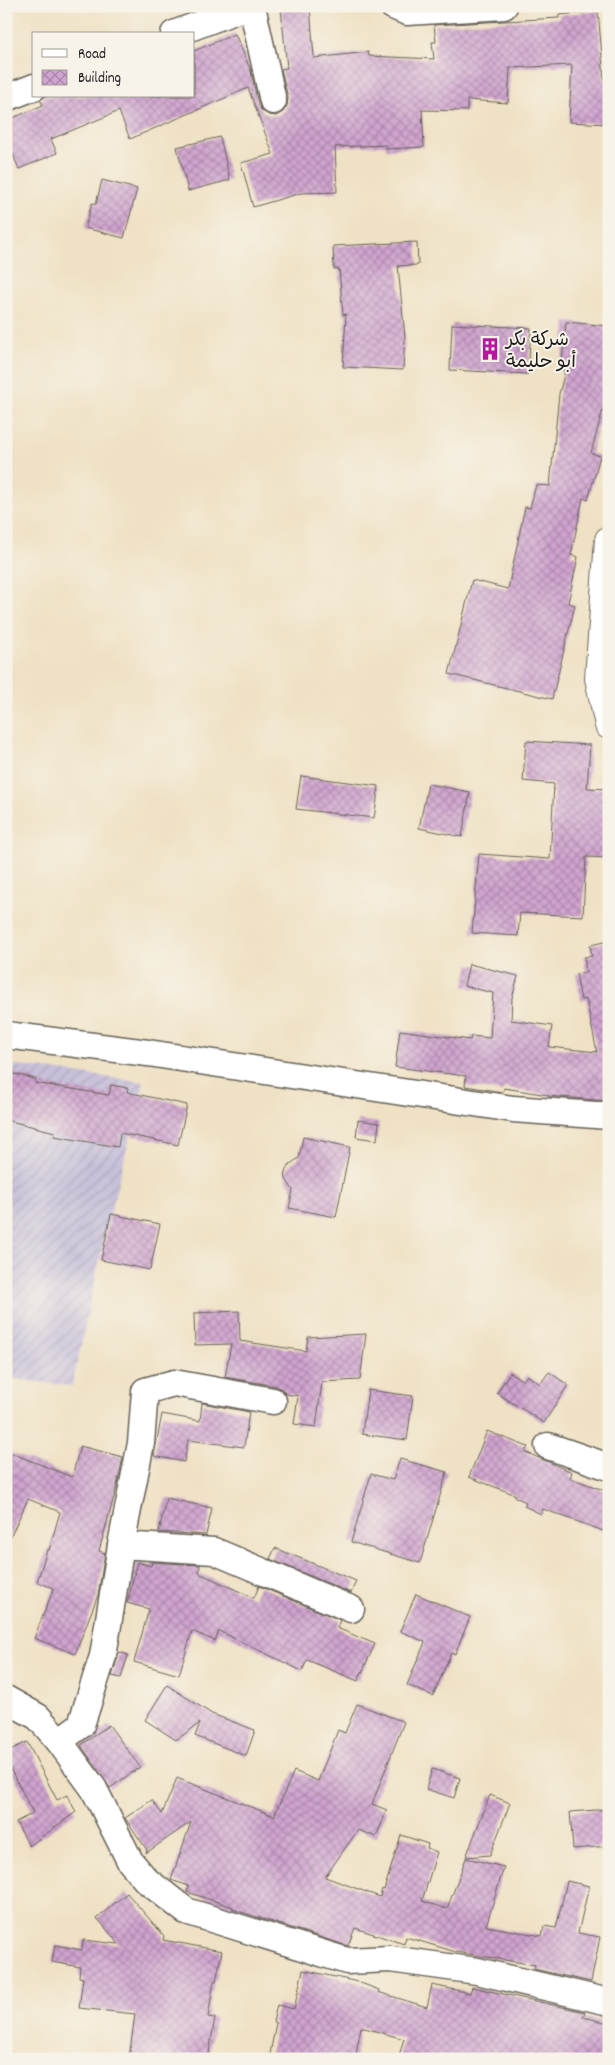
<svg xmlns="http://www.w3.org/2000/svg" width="615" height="2065" font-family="Dekko,'Playpen Sans Arabic',sans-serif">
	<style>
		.industrial { fill: url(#industrial-furrows) }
		.building { fill: url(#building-cross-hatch) }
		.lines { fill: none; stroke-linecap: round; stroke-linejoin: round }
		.minor-casing { stroke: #666157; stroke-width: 29 }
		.tertiary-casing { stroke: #666157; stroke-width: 30 }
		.minor { stroke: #fff; stroke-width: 26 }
		.tertiary { stroke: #fff; stroke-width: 28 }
		.labels { text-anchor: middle; stroke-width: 4; stroke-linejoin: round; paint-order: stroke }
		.poi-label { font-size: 19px; fill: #1c1c1c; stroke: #f7f3e8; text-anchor: start }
	</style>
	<defs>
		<pattern id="industrial-furrows" width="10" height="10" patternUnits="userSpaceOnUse" patternTransform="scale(1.25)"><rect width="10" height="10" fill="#c7c0d9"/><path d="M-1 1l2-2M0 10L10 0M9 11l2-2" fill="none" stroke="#aaa4ba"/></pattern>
		<pattern id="building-cross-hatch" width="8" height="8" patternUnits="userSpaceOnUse" patternTransform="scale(1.25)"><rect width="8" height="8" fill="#d0a4d0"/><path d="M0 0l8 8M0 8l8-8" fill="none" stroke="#a885a8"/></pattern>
	</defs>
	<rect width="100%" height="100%" fill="#f7f3e8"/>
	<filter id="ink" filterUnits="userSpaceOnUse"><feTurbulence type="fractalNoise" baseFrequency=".02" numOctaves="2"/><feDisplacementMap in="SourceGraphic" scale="10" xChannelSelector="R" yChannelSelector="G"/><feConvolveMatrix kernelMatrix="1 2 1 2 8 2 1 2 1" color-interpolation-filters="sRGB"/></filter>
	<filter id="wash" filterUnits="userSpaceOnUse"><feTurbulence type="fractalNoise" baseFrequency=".0096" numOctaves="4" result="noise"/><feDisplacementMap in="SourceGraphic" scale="20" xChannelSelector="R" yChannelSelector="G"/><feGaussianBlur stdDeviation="1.12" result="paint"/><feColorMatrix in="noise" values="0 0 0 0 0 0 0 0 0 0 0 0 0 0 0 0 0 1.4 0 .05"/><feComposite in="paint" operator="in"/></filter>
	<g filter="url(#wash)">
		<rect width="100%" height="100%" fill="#efe1c4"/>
		<path class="industrial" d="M6 1064 144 1082 106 1230 72 1386 6 1378Z"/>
		<g id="blocks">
			<g class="building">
				<path d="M310 6 314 58 368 52 369 56 434 59 432 42H436L434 25 559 18V15L598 11 604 79H609V124L569 122 572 65 510 68 508 103 467 100V111L422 110 424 147 386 149V145L335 147 337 192 301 193 253 207 241 163 273 154 248 88 130 139 119 111 51 139 57 153 19 169 6 138V121L43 105 40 100 46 96H194V51L235 34 251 71 258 104 262 111 269 115 276 116 283 112 287 106 288 98 281 69 287 68 281 9Z"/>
				<path d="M220 137 230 180 188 191 177 147Z"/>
				<path d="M102 180 137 189 124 238 85 228 92 203 96 204Z"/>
				<path d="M417 242 418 265 398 266 405 337 403 370 343 367 346 314 343 315 339 269H334L333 246Z"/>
				<path d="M566 322 609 326V365L606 398 591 453 600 456 588 500 583 498 571 555 578 557 568 603 575 605 552 699 449 674 472 580 508 589 525 507 530 508 536 485 550 486 559 394 565 371 561 370Z"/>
				<path d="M452 324 531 328 528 374 450 370Z"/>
				<path d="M526 741 590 745 587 788 609 789V858L586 857 583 916 520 913 518 936 472 933 479 854 550 859 554 784 523 781Z"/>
				<path d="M301 776 379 786 374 818 296 809Z"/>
				<path d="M428 784 470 792 462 837 419 828Z"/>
				<path d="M609 941V1101L548 1096V1095L504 1088 503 1092 465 1086 466 1076 395 1067 400 1030 470 1040 471 1036 490 1038 493 993 464 986 469 964 518 976 512 998 511 1020 552 1026 549 1047 597 1052 586 999 581 1000 576 974 586 972 584 957 592 956 590 945Z"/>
				<path d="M6 1072 36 1079 35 1083 109 1095 111 1085 128 1088 127 1092 187 1105 178 1145 120 1133 118 1147 54 1136 55 1132 6 1120Z"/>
				<path d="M358 1120 379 1123 377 1140 356 1137Z"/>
				<path d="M303 1137 350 1147 336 1217 289 1208 293 1190 286 1179 285 1172 289 1165 299 1158Z"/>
				<path d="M111 1214 160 1224 150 1270 101 1260Z"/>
				<path d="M239 1311 240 1341 306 1351 308 1337 366 1334 360 1380 322 1382 316 1427 294 1424 298 1396 286 1394 282 1389 276 1386 225 1377 231 1344 195 1345 194 1313Z"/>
				<path d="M510 1372 523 1381 527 1375 540 1384 549 1372 568 1385 544 1423 497 1393Z"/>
				<path d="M368 1390 413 1396 407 1440 362 1434Z"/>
				<path d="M202 1403 249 1412 244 1447 188 1440 184 1462 154 1456 162 1414 200 1421Z"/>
				<path d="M487 1431 528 1447 525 1452 572 1472 570 1478 609 1492V1533L543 1509 541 1514 524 1506 526 1502 515 1497 516 1495 469 1477Z"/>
				<path d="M80 1446 123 1457 117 1486 99 1551 105 1553 98 1595 75 1654 34 1638 54 1588 37 1582 47 1550H49L60 1512 28 1499 6 1546V1451L72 1477Z"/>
				<path d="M400 1459 447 1472 420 1563 351 1542 371 1474 393 1480Z"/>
				<path d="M166 1498 212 1508 206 1535 159 1532Z"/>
				<path d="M275 1548 356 1581 351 1593 270 1559Z"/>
				<path d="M137 1562 151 1566 152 1562 200 1565 199 1573 254 1598 259 1586 340 1620 337 1628 375 1644 358 1681 307 1660 302 1671 219 1631 215 1641 192 1631 179 1675 134 1662 149 1609 127 1603Z"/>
				<path d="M416 1594 470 1617 455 1654 451 1653 433 1696 407 1685 425 1642 400 1631Z"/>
				<path d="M119 1652 128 1655 121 1678 112 1676Z"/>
				<path d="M167 1685 212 1714 255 1730 246 1756 195 1736 200 1723 176 1740 145 1720Z"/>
				<path d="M357 1704 404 1722 372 1804 387 1810 376 1837 358 1830 325 1877 380 1897 382 1889 384 1890 401 1835 428 1844 427 1848 437 1852 422 1901 447 1909 466 1858 504 1867 486 1926 542 1936 544 1926 556 1928 567 1881 589 1886 578 1933 600 1937 591 1982 534 1969 535 1965 456 1952 406 1937 404 1944 355 1928 348 1946 232 1909 233 1907 187 1892 189 1886 171 1880 191 1822 146 1853 147 1850 125 1818 152 1800 162 1814 177 1778 274 1816 294 1771 318 1781 338 1730 345 1733Z"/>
				<path d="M109 1725 140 1767 110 1788 81 1745Z"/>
				<path d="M27 1742 57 1800 67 1795 76 1812 29 1846 16 1822 33 1813 6 1760V1752Z"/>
				<path d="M432 1769 460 1778 454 1798 426 1789Z"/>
				<path d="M490 1795 510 1803 490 1855 466 1857Z"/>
				<path d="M609 1809V1846L573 1849 570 1812Z"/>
				<path d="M127 1893 164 1936 163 1940 222 1951 216 1981H214L208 2017 215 2018 208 2059H129L135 2014 79 2008 83 1978 79 1977 80 1967 52 1962 55 1945 82 1950 83 1940 119 1944 97 1918Z"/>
				<path d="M303 1970 358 1982 379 1990 378 1992 427 2007 432 1985 470 1993 472 1987 585 2012 583 2017 609 2023V2059H398L404 2039 361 2027 355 2059H269L276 2023 273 2022 277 2005 294 2009Z"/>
			</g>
		</g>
	</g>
	<g filter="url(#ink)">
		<use href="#blocks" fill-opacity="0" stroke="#666157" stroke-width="1"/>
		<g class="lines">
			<defs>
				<g id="minor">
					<path d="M252 6 273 101"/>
					<path d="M393 6 407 12 504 6"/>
					<path d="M174 34 247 6"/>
					<path d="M6 98 34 87"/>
					<path d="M6 1035 148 1053 513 1109 609 1116"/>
					<path d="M548 1446 609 1467"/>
					<path d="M121 1545 141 1443 145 1391 174 1383 273 1401"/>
					<path d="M6 1699 38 1717 59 1741 94 1789 130 1861 146 1880 186 1911 347 1961 390 1959 477 1971 609 2002"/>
					<path d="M59 1741 81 1725 103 1656 121 1545 214 1551 351 1609"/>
				</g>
				<path id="tertiary" d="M609 540 599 678 609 725"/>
			</defs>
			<use href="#minor" class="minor-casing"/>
			<use href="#tertiary" class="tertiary-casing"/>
			<use href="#minor" class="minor"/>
			<use href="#tertiary" class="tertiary"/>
		</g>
	</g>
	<defs>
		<symbol id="building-bare" viewBox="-9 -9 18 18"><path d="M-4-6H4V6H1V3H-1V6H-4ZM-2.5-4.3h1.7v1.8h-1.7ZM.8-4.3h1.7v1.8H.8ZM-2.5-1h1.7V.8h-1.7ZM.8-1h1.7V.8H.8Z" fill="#b5179e" stroke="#f7f3e8" stroke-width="2.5" paint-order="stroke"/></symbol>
	</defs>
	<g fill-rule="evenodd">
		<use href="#building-bare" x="474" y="333" width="32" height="32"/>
	</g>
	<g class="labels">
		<g class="poi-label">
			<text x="506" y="345">شركة بكر<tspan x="506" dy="22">أبو حليمة</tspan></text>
		</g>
	</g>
	<rect width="615" height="2065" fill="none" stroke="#f7f3e8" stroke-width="25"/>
	<rect x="32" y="32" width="162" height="65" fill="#f7f3e8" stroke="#9f9d96"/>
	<rect x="42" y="49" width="25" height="8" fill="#ffffff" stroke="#9f9d96"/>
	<text x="78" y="58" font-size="15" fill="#1c1c1c">Road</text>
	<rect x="42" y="70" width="25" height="15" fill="url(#building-cross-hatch)" stroke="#9f9d96"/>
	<text x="78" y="82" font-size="15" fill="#1c1c1c">Building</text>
</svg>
